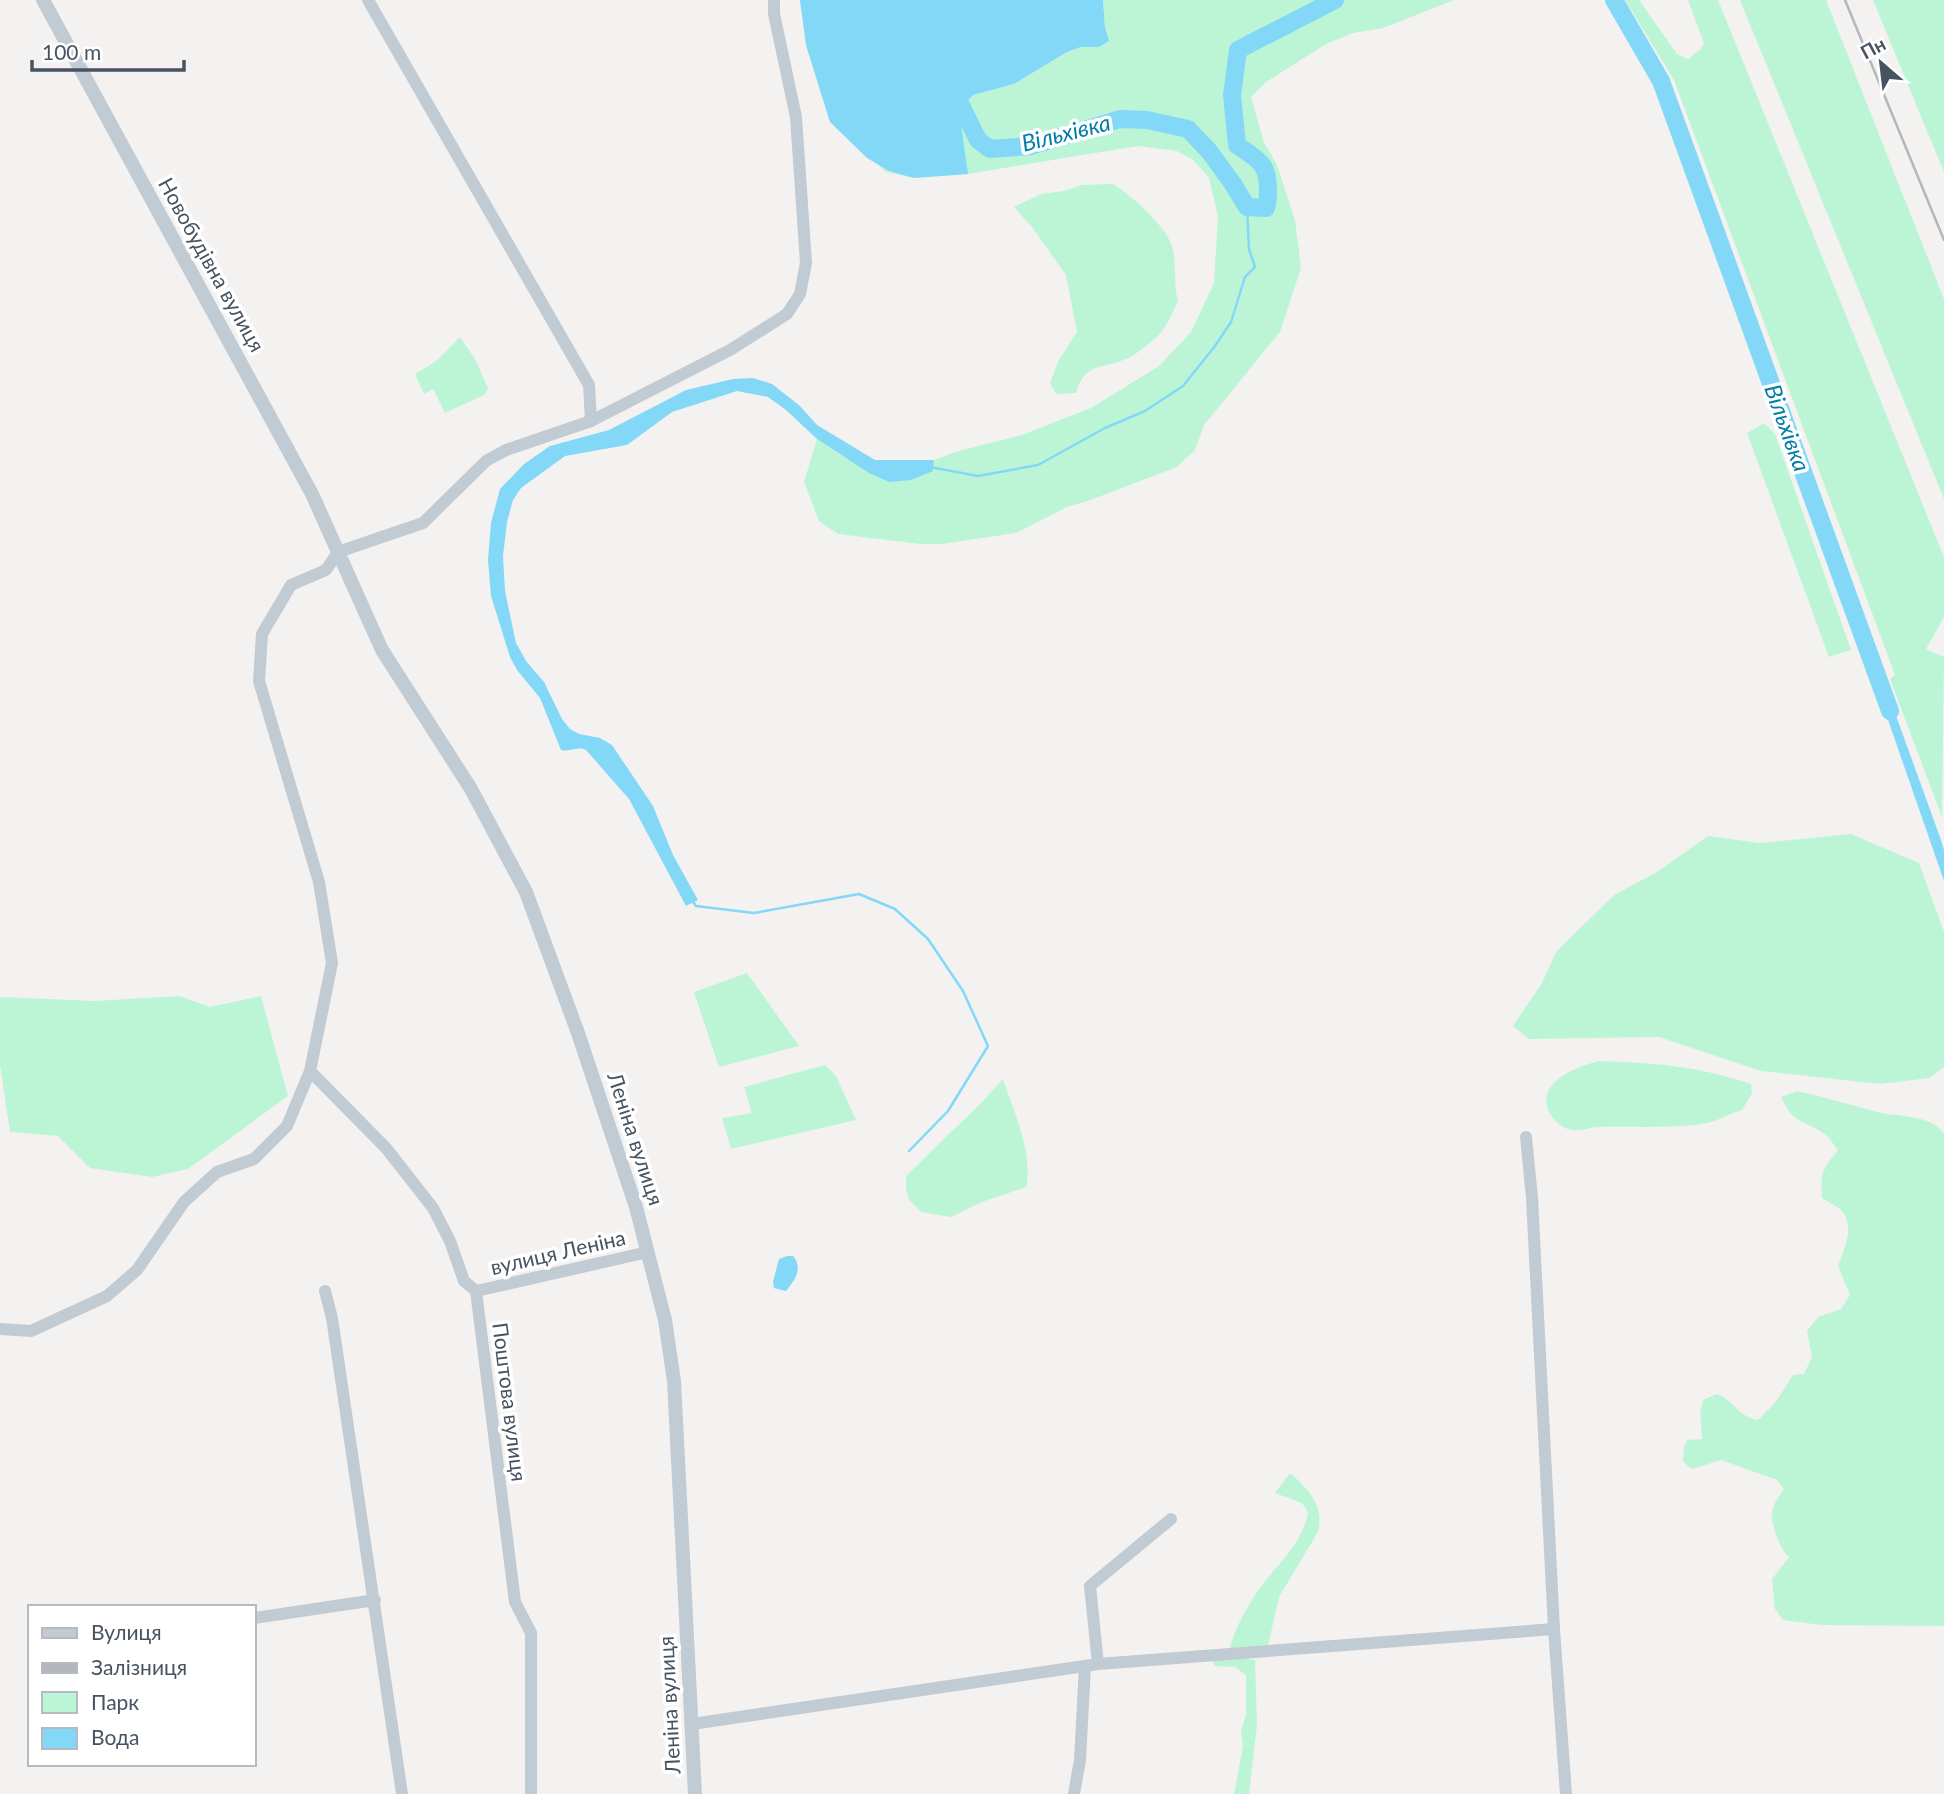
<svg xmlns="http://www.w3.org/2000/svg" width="1944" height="1794" font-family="Lato,sans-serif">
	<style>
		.green { fill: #bcf5d6 }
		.water { fill: #84d8f7 }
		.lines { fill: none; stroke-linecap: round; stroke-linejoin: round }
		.stream { stroke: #84d8f7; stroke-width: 2.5 }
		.river { stroke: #84d8f7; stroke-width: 18 }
		.minor { stroke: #c1cbd4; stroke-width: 12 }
		.tertiary { stroke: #c1cbd4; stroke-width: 14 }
		.rail { stroke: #b3b6bc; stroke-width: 2.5 }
		.labels { text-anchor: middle; stroke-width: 7; stroke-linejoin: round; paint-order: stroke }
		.street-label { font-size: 21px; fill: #475361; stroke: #fff }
		.water-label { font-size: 23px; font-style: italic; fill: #027daa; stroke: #fff }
	</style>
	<rect width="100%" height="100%" fill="#f4f1f1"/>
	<g class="green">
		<path d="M800 0 958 110 973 95 1014 84 1067 52 1081 47H1099L1108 41 1105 27 1103 0H1454L1383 28 1353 33 1326 44 1266 82 1251 97 1264 142 1277 165 1295 220 1301 268 1280 332 1204 425 1195 450 1177 467 1088 501 1067 507 1016 533 942 544H920L838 534 819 521 804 482 817 439 847 459 933 471 934 460 958 451 1022 435 1091 408 1159 366 1191 332 1214 283 1218 217 1209 178 1193 160 1177 151 1138 146 968 174 914 178 886 172 830 122 806 45Z"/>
		<path d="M1625 0H1639L1677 54 1688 59 1700 50 1704 43 1688 0H1718L1944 557V617L1926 649 1944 657 1942 817 1890 679 1895 675 1674 80Z"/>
		<path d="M1740 0H1826L1944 299V499Z"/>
		<path d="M1873 0H1944V172Z"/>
		<path d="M1113 184C1131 195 1166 226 1172 246 1177 264 1173 283 1178 301 1171 316 1165 332 1151 342 1144 348 1136 354 1128 358 1103 370 1085 361 1076 393L1056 394 1050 383 1059 360 1077 332 1066 275 1032 227 1014 207 1041 194 1064 191 1082 185Z"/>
		<path d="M460 337 475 359 488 388 484 395 445 413 433 389 424 394 415 374 435 362Z"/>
		<path d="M1764 423 1775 434 1851 650 1829 657 1747 433Z"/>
		<path d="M1851 834 1919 863 1944 932V1067L1930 1078 1880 1084 1761 1071 1659 1037 1529 1039 1513 1026 1542 983 1556 952 1614 895 1657 872 1708 836 1760 843Z"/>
		<path d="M747 973 799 1046 719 1067 694 992Z"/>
		<path d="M180 996 210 1007 261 996 288 1096 188 1169 152 1177 90 1168 58 1136 10 1132 0 1065V997L95 1001Z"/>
		<path d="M1599 1061C1657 1063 1696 1066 1751 1084L1752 1093 1742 1110C1730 1113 1719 1121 1707 1123 1676 1129 1631 1126 1599 1127 1591 1127 1580 1132 1572 1130 1564 1129 1555 1122 1551 1115 1533 1084 1574 1067 1599 1061Z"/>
		<path d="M825 1065 836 1076 856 1120 731 1149 722 1118 752 1113 744 1087Z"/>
		<path d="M1003 1079C1013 1109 1034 1155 1026 1187L982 1202 951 1217 921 1212 909 1200 906 1190V1176L982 1102Z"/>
		<path d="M1797 1091C1824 1097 1851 1105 1877 1112 1898 1117 1931 1114 1944 1134V1626L1821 1625 1783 1620 1775 1609 1772 1579 1789 1557C1780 1549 1772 1527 1772 1515 1772 1505 1779 1496 1784 1489L1777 1480 1721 1460 1692 1469 1683 1462 1684 1447 1687 1440 1702 1439 1700 1412 1703 1400 1717 1394C1737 1403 1737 1416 1758 1420L1775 1403 1793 1375 1804 1374 1812 1357 1807 1331 1818 1317 1841 1309 1850 1295 1838 1266C1844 1250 1855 1227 1842 1211 1837 1206 1828 1202 1822 1198 1820 1173 1823 1168 1838 1150 1833 1144 1829 1136 1823 1133 1802 1119 1793 1124 1781 1097Z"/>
		<path d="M1290 1473C1308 1488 1325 1507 1318 1532L1279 1597 1268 1646 1234 1650 1230 1648C1235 1627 1250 1602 1262 1585 1279 1563 1304 1541 1308 1512L1302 1503 1275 1493Z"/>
		<path d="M1242 1658 1255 1660 1257 1726 1249 1794H1234L1243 1746 1241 1731 1246 1715V1675L1235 1667 1214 1666 1213 1661Z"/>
	</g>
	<g class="water">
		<path d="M800 0H1103L1105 27 1109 41 1099 47H1081L1067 52 1014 84 973 95 959 110 968 174 914 178 889 171 867 158 830 122 806 45Z"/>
		<path d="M753 378 772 384 800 406 817 425 875 460H934L933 471 911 480 889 482 869 473 817 439 786 410 768 397 737 391 672 412 627 445 565 456 521 488 513 500 507 522 503 556 505 591 516 643 526 661 544 682 562 719 570 729 579 734 600 738 612 745 653 806 673 855 698 900 686 906 629 799 586 750C578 746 571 752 561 750L540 698 517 670 510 657 491 596 488 560 491 523 500 489 524 464 550 446 609 430 686 390 733 379Z"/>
		<path d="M1886 688 1941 840 1944 850V881L1878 691Z"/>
		<path d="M787 1256H793C804 1269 794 1281 786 1291L774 1288 773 1282 779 1259Z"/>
	</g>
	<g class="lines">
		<g class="stream">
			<path d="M930 467 978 476 1038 465 1105 428 1145 411 1183 386 1215 346 1231 322 1245 277 1255 267 1249 249 1247 207"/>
			<path d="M692 900 696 906 754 913 859 894 895 909 928 939 963 991 988 1046 948 1111 909 1151"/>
		</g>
		<g class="river">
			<path d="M1614 0 1661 81 1890 711"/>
			<path d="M956 87 955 93 978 140 990 149 1031 146 1120 119 1147 120 1188 129 1209 151 1233 184 1247 207 1266 208C1268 202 1268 197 1268 191 1268 162 1259 161 1237 145L1232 95 1238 50 1335 0"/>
		</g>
		<g class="minor">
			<path d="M368 0 589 385 591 421"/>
			<path d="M310 1071 386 1148 433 1208 450 1241 464 1281 476 1291 515 1602 531 1633V1794"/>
			<path d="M1526 1137 1532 1198 1554 1629 1566 1794"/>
			<path d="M325 1291 332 1318 402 1794"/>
			<path d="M476 1291 648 1252"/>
			<path d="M0 1329 31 1331 107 1296 137 1270 184 1202 217 1172 254 1159 287 1126 310 1071 332 963 319 882 259 681 262 634 291 585 326 570 338 552 423 523 486 461 506 450 591 421 730 350 787 314 800 294 806 263 796 117 774 14V0"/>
			<path d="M254 1618 375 1600"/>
			<path d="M1098 1664 1090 1586 1171 1519"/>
			<path d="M692 1724 1098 1664 1554 1629"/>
			<path d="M1074 1794 1080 1760 1085 1666"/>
		</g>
		<path class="tertiary" d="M43 0 312 494 382 650 471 789 526 892 578 1033 636 1207 665 1320 674 1381 676 1420 695 1794"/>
		<path class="rail" d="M1845 0 1944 240"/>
	</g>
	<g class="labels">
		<g class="street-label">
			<text transform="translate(211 265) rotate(61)" y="7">Новобудівна вулиця</text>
			<text transform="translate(635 1139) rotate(72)" y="7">Леніна вулиця</text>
			<text transform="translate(558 1253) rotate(-13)" y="7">вулиця Леніна</text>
			<text transform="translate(509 1402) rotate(83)" y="7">Поштова вулиця</text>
			<text transform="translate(670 1705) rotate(-93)" y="7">Леніна вулиця</text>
		</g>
		<g class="water-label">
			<text transform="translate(1066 133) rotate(-14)" y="8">Вільхівка</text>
			<text transform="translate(1787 428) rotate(70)" y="8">Вільхівка</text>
		</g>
	</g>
	<rect x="28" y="1605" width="228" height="161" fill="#ffffff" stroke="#b5bac0" stroke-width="2"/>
	<rect x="42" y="1628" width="35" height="10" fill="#c1cbd4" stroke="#b5bac0" stroke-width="2"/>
	<text x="91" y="1640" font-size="21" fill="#475361">Вулиця</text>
	<rect x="42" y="1663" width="35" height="10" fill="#b3b6bc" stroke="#b5bac0" stroke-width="2"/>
	<text x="91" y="1675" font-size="21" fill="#475361">Залізниця</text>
	<rect x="42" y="1692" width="35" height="21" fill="#bcf5d6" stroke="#b5bac0" stroke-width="2"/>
	<text x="91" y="1710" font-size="21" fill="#475361">Парк</text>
	<rect x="42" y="1728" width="35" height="21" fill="#84d8f7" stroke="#b5bac0" stroke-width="2"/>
	<text x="91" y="1745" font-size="21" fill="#475361">Вода</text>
	<g transform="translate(1881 63) rotate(332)" stroke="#ffffff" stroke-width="5" paint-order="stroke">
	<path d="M0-5L12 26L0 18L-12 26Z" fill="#475361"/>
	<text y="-10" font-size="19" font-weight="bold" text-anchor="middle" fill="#475361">Пн</text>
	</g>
	<path d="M32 60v10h152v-10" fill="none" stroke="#475361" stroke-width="3.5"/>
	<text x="42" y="60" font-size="21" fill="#475361" stroke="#ffffff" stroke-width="5" paint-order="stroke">100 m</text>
</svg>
